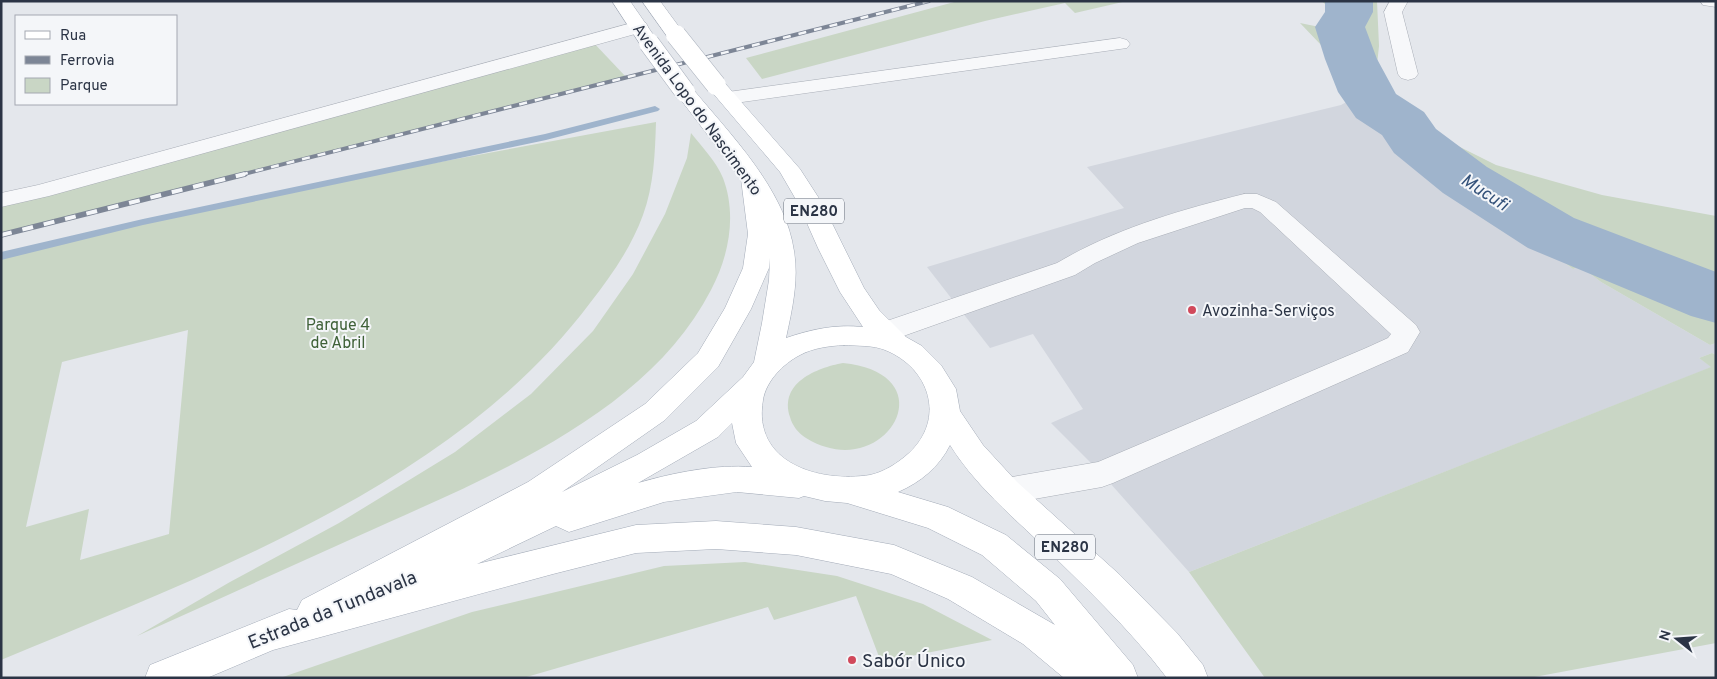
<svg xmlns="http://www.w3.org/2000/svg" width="1717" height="679" font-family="Overpass,sans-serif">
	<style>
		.built { fill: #d2d6de }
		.green { fill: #c9d6c5; fill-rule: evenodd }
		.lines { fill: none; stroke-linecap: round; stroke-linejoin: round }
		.stream { fill: #9fb4cc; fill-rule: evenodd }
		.river { fill: #9fb4cc; fill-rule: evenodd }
		.minor-casing { stroke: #a9aeb7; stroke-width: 1 }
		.major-casing { stroke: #a3abb8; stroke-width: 1 }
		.minor { fill: #f7f8fa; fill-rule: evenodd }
		.major { fill: #fff; fill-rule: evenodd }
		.rail-far1-casing { stroke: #7d8696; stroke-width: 4 }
		.rail-casing { stroke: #7d8696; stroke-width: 5.5 }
		.rail-far1 { stroke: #f4f6f9; stroke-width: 2.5; stroke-dasharray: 8; stroke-linecap: butt }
		.rail { stroke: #f4f6f9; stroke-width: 4; stroke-dasharray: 11; stroke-linecap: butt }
		.major-bridge-casing { stroke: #a3abb8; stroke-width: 21; stroke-linecap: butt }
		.major-bridge { stroke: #fff; stroke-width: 20 }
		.poi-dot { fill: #d1495b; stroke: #f4f6f9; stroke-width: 2 }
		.labels { text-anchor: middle; stroke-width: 4; stroke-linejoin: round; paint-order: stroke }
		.shield { fill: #f4f6f9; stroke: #676e7b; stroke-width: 1 }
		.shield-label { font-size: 15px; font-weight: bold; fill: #2b3445 }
		.street-label { font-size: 16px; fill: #2b3445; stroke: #f4f6f9 }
		.poi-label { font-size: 16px; fill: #2b3445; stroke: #f4f6f9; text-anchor: start }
		.park-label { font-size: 16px; fill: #3f6138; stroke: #f4f6f9 }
		.water-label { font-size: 18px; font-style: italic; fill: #34527a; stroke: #f4f6f9 }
		.near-street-label { font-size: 19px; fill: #2b3445; stroke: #f4f6f9 }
		.near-poi-label { font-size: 19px; fill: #2b3445; stroke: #f4f6f9; text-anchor: start }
	</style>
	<rect width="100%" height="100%" fill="#e4e7ec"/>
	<path class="built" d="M1350 100 1573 269 1580 266 1601 282 1710 345 1716 343V355L1712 353 1699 358 1712 367 1189 572 1102 474 1051 423 1083 409 1033 334 990 348 927 267 1124 208 1087 167 1341 105Z"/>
	<g class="green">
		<path d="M958 1H1127L1075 13 1065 3 985 21 762 79 746 58Z"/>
		<path d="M1322 1H1377L1379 46 1376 74 1387 97 1416 125 1496 165 1602 195 1716 216V343L1710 345 1601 282 1580 266 1573 269 1350 100 1366 92 1300 23 1334 30V13Z"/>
		<path d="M591 40 627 78 1 235V200Z"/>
		<path d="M656 122C655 153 654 185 643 215 631 248 611 276 590 303 454 485 204 575 1 660V256L143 222 337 181ZM188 330 169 534 80 560 89 509 26 527 62 362Z"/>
		<path d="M691 133C702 147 716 161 723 178 737 215 729 256 711 290 645 418 481 480 356 537 283 570 210 603 137 636L230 582 339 523 455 452 531 394 593 331 633 274 665 214 687 158Z"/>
		<path d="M1712 353 1716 355V643L1529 678H1265L1189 572 1711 367 1699 358Z"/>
		<path d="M843 363C951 374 884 486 806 438 798 433 792 425 790 417 779 383 816 368 843 363Z"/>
		<path d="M745 562 837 576 923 604 992 640 881 662 856 596 774 620 768 607 523 678H280L472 612 664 566Z"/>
	</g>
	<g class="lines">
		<path class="stream" d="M655 106 660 109 658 111 546 140 143 225 1 260V252L143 219 545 134Z"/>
		<path class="river" d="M1325 1H1373V12L1365 27 1377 59 1396 94 1424 112 1436 129 1487 167 1574 218 1716 272V323L1691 316 1528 248 1443 193 1394 153 1382 135 1356 118 1338 92 1325 59 1315 27 1325 12Z"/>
		<defs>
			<g id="minor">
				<path d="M1390 1H1408L1402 12 1418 74 1415 78 1408 80 1401 78 1398 74 1384 12Z"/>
				<path d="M1700 1H1716V7L1703 5Z"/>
				<path d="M639 21 646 23 648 27 646 31 49 196 1 207V193L38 185Z"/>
				<path d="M1120 38 1127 40 1130 44 1127 48 728 104 721 102 718 98 721 94 728 92Z"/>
				<path d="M1244 194H1257L1276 202 1416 325 1420 332 1408 352 1113 483 1102 487 1006 504 995 500 990 491 995 482 1006 478 1098 462 1366 348 1388 338 1391 334 1260 212 1252 208H1245L1138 243 1095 263 1075 275 895 339 885 342 875 339 871 332 875 325 1057 263C1114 229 1180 210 1244 194Z"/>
			</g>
			<g id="major">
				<path d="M612 1H630L659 43 656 47 649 49 642 47Z"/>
				<path d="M642 1H660L685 35 683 39 676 41 669 39Z"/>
				<path d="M716 79 723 81 800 169 822 203 864 288 879 310 906 337 922 346 941 365 956 389 960 411 983 445 1017 482 1120 575 1177 633 1203 665 1208 678H1167C1129 628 1083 585 1038 541 1007 512 973 482 950 445 939 467 921 482 898 492L948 507 1006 535 1060 579 1133 665 1138 678H1064L1023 644 948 599 891 574 796 555 716 549 636 553 553 574 273 650 207 678H145L150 665 289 609 297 610 302 600 528 482 645 404 698 353 725 308 743 268 748 234 741 179 675 92 678 88 685 86 692 88C730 134 785 189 794 251 799 280 792 310 786 338 812 329 837 324 863 327L840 292 818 248 798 203 780 172 706 85 709 81ZM770 258 769 280 762 323 754 362 743 377 696 421 637 455 562 492 665 420 718 367 751 309 769 268ZM844 345C857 346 873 345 885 350 930 368 946 419 909 453 898 463 884 472 870 475 819 483 752 463 763 400 766 381 783 364 800 355 813 348 829 346 844 345ZM732 423 736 443 752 467C717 464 672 473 638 483L718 437ZM737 492 799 498 804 496 825 501 847 503 928 528 982 555 1036 601 1055 625 972 577 894 545 796 527 716 521 636 525 477 564 556 526 569 532 664 502ZM405 580 406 582 396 585Z"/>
			</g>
		</defs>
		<use href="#minor" class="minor-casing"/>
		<use href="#major" class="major-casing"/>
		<use href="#minor" class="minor"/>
		<use href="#major" class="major"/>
		<defs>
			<path id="rail-far1" d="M240 175 929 1"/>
			<path id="rail" d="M1 235 245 174"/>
		</defs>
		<use href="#rail-far1" class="rail-far1-casing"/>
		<use href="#rail" class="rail-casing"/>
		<use href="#rail-far1" class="rail-far1"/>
		<use href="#rail" class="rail"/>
		<defs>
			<g id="major-bridge">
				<path d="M676 35 716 85"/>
				<path d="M649 43 685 92"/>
			</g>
		</defs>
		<use href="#major-bridge" class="major-bridge-casing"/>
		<use href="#major-bridge" class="major-bridge"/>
	</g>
	<g class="poi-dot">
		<circle cx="1192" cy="310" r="5"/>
		<circle cx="852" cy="660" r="5"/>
	</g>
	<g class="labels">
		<g class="shield">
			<rect x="784" y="198.5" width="60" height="25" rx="4"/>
			<rect x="1035" y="534.5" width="60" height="25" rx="4"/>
		</g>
		<g class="shield-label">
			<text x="814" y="216">EN280</text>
			<text x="1065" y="552">EN280</text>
		</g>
		<g class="street-label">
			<text transform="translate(698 109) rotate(54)" y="6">Avenida Lopo do Nascimento</text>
		</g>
		<g class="poi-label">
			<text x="1202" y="316">Avozinha-Serviços</text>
		</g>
		<g class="park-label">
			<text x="338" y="330">Parque 4<tspan x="338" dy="18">de Abril</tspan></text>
		</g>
		<g class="water-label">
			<text transform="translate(1485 192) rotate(33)" y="6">Mucufi</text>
		</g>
		<g class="near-street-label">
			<text transform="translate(332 609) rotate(-22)" y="7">Estrada da Tundavala</text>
		</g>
		<g class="near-poi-label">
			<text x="862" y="667">Sabór Único</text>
		</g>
	</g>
	<rect width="1717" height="679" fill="none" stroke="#2b3445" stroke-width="5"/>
	<rect x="15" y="15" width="162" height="90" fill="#f4f6f9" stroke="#a4a8b1"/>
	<rect x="25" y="31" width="25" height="8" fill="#ffffff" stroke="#a4a8b1"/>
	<text x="60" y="40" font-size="15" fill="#2b3445">Rua</text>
	<rect x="25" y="56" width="25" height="8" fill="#7d8696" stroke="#a4a8b1"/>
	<text x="60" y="65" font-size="15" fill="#2b3445">Ferrovia</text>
	<rect x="25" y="78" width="25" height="15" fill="#c9d6c5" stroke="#a4a8b1"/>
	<text x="60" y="90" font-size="15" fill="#2b3445">Parque</text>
	<g transform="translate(1677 639) rotate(287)" stroke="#f4f6f9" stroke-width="4" paint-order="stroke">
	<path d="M0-4L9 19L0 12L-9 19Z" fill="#2b3445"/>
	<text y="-8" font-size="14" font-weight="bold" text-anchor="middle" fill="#2b3445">N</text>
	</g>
</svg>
